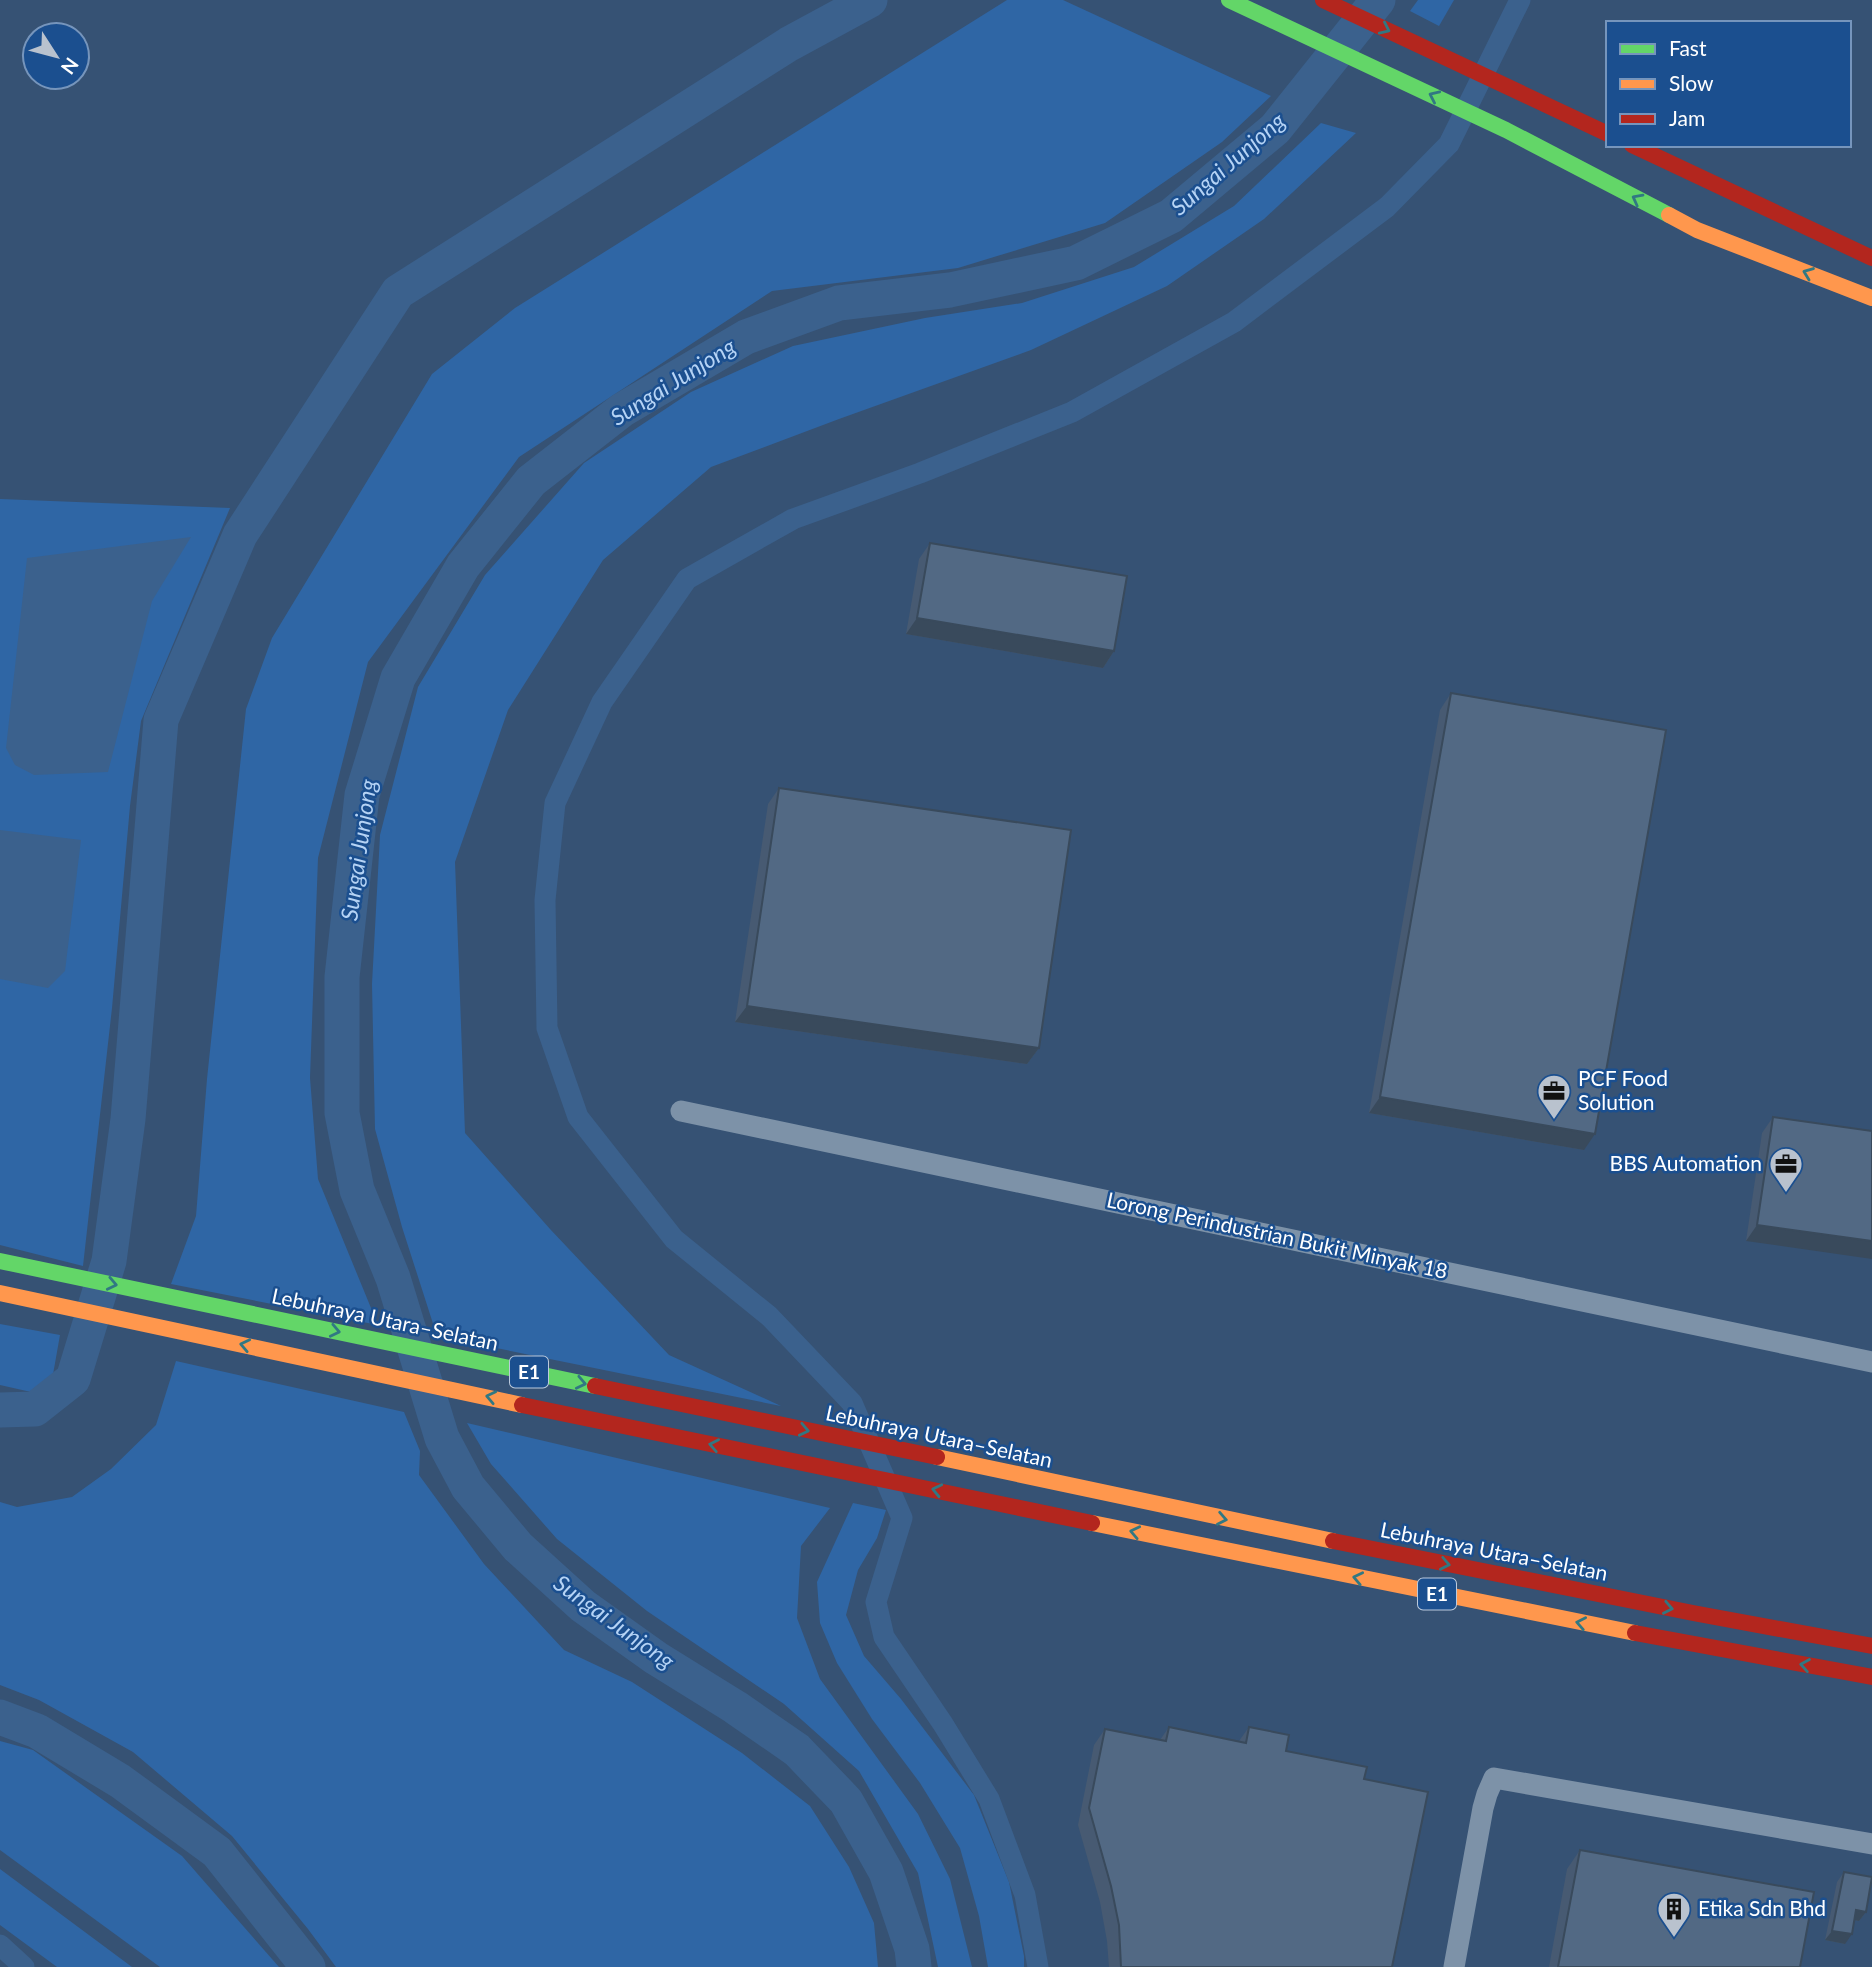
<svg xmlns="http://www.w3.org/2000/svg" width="1872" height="1967" font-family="Lato,sans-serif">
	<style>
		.green { fill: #2f66a5 }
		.water { fill: #3b618d }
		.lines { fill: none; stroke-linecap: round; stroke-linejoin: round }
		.canal { stroke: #3b618d; stroke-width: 21 }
		.river { stroke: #3b618d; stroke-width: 35 }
		.street { stroke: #7d92a8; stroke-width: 21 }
		.fast { stroke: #63d668; stroke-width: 16 }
		.slow { stroke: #ff974d; stroke-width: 16 }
		.jam { stroke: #b3261e; stroke-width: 16 }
		.wall { fill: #475a72 }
		.shaded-wall { fill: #394a5c }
		.building { fill: #526984; stroke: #394a5c; stroke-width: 2 }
		.oneway { stroke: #317883 }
		.labels { text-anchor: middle; stroke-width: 5; stroke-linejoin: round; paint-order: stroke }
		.shield { fill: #1b4f8f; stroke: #bbcadd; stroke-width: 2 }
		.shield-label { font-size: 19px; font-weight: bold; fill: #fff }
		.poi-label { font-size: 21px; fill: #fff; stroke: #1b4f8f; text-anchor: start }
		.street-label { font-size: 21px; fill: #fff; stroke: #1b4f8f }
		.water-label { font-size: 23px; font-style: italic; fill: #b5d3f5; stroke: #1b4f8f }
	</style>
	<rect width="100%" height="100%" fill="#365274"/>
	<g class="green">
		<path d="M1007 0H1063L1271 96 1222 142 1105 223 958 268 772 291 519 457 368 662 318 858 310 1078 318 1179 378 1325 171 1284 196 1216 207 1079 246 709 272 638 432 374 515 308Z"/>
		<path d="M1418 0H1454L1439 26 1410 11Z"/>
		<path d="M1321 123 1356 133 1264 219 1167 286 1031 350 839 419 711 467 603 560 508 710 455 862 465 1133 550 1229 669 1355 781 1406 437 1336 402 1227 375 1129 372 984 380 835 418 687 485 575 584 463 691 392 793 346 925 318 1022 303 1134 267 1234 206Z"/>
		<path d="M0 499 230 508 141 721 130 806 112 1008 83 1266 0 1245Z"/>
		<path d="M0 1324 60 1335 52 1380 31 1392 0 1385Z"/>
		<path d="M176 1361 404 1412 420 1451 419 1475 484 1564 564 1650 632 1682 742 1753 810 1806 849 1867 874 1923 878 1967H336L308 1929 232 1836 133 1752 39 1700 0 1685V1502L17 1507 72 1497 111 1469 156 1425Z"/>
		<path d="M467 1423 830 1508 801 1546 797 1618 820 1679 918 1814 950 1879 972 1967H938L918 1873 859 1771 784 1704 647 1611 557 1539 491 1464Z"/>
		<path d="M853 1503 886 1510 877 1538 858 1570 846 1615 864 1656 901 1699 974 1795 1009 1882 1024 1956V1967H988L979 1916 960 1848 920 1783 872 1719 837 1663 820 1623 817 1582Z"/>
		<path d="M0 1741 33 1750 182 1856 279 1967H160L0 1850Z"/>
		<path d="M0 1869 132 1967H57L0 1925Z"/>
	</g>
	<g class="water">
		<path d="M191 537 152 601 108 772 34 775 15 765 6 748 27 558Z"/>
		<path d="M0 830 81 840 65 971 48 988 0 979Z"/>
	</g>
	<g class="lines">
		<g class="canal">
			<path d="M0 1945 24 1967"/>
			<path d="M1038 1967 1025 1895 989 1799 943 1724 884 1637 876 1602 902 1518 852 1403 769 1316 674 1239 578 1117 547 1028 545 900 555 803 602 702 687 579 793 519 920 473 1072 412 1234 322 1387 207 1449 144 1520 0"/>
		</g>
		<g class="river">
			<path d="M0 1410 35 1409 73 1379 109 1261 128 1119 161 720 240 535 398 292 789 44 870 0"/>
			<path d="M0 1717 37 1731 120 1781 217 1852 308 1967"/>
			<path d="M914 1967 912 1949 886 1872 846 1801 797 1750 735 1707 656 1658 583 1606 518 1547 468 1487 442 1438 393 1278 357 1190 342 1113V977L362 795 398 678 463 566 531 481 622 410 746 337 839 303 950 290 1076 263 1171 216 1275 129 1378 0"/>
		</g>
		<g class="street">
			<path d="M681 1111 1872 1362"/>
			<path d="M1454 1967 1483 1808 1487 1794 1494 1778 1872 1844"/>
		</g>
		<g class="fast">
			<path d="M1229 0 1506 130 1669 215"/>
			<path d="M0 1261 595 1386"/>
		</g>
		<g class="slow">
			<path d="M1669 215 1697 230 1872 298"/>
			<path d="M0 1293 522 1405"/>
			<path d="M937 1457 1333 1541"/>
			<path d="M1092 1523 1635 1633"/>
		</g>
		<g class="jam">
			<path d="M1323 0 1608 134"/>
			<path d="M1632 145 1872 258"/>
			<path d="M595 1386 937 1457"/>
			<path d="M522 1405 1092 1523"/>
			<path d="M1333 1541 1693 1613 1872 1646"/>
			<path d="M1635 1633 1872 1677"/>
		</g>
	</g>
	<g class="wall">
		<path d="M930 543 1114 651 1103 668 906 634 919 559Z"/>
		<path d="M1451 693 1584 1150 1369 1113 1440 710Z"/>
		<path d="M779 788 1039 1048 1027 1064 735 1022 768 804Z"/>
		<path d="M1773 1117 1872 1131 1746 1241 1762 1133Z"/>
		<path d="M1169 1727 1239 1741 1249 1727 1286 1751 1364 1779 1392 1967H1109L1107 1941 1100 1902 1078 1825 1094 1745 1105 1729 1160 1740Z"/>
		<path d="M1580 1850 1800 1967H1549L1567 1869Z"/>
		<path d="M1844 1872 1866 1912 1859 1921 1854 1920 1845 1944 1825 1940 1837 1882Z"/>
	</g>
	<g class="shaded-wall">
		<path d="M917 618 1114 651 1103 668 906 634Z"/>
		<path d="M747 1006 1039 1048 1027 1064 735 1022Z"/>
		<path d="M1380 1097 1595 1134 1584 1150 1369 1113Z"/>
		<path d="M1757 1225 1872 1241V1259L1746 1241Z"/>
		<path d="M1856 1910 1866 1912 1859 1921 1849 1919Z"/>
		<path d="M1832 1931 1852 1934 1845 1944 1825 1940Z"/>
	</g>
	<g class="building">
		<path d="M930 543 1127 576 1114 651 917 618Z"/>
		<path d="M1451 693 1666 730 1595 1134 1380 1097Z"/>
		<path d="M779 788 1071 830 1039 1048 747 1006Z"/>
		<path d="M1773 1117 1872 1131V1241L1757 1225Z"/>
		<path d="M1169 1727 1246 1743 1249 1727 1289 1735 1286 1751 1367 1767 1364 1779 1428 1792 1392 1967H1121L1119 1925 1111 1886 1089 1808 1105 1729 1166 1741Z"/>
		<path d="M1580 1850 1814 1892 1800 1967H1558Z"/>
		<path d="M1844 1872 1872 1877 1866 1912 1856 1910 1852 1934 1832 1931Z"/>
	</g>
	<defs><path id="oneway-chevron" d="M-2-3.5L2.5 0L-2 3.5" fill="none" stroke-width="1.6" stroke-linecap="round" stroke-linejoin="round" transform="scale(1.75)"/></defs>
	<g class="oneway">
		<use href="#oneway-chevron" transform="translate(1385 29) rotate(25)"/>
		<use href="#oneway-chevron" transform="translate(1434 96) rotate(-155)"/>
		<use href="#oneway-chevron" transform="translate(1637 199) rotate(-152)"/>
		<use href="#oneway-chevron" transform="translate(1808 273) rotate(-159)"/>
		<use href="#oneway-chevron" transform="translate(112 1284) rotate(12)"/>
		<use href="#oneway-chevron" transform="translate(335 1331) rotate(12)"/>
		<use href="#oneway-chevron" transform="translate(245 1345) rotate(-168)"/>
		<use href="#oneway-chevron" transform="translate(581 1383) rotate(12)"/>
		<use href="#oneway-chevron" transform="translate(491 1397) rotate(-168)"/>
		<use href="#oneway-chevron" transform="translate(804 1430) rotate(12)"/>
		<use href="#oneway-chevron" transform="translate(714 1445) rotate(-169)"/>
		<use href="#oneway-chevron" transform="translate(937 1490) rotate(-167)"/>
		<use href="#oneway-chevron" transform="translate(1222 1519) rotate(11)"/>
		<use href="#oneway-chevron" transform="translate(1135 1532) rotate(-168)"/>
		<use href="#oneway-chevron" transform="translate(1445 1564) rotate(11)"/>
		<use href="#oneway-chevron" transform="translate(1358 1578) rotate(-168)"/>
		<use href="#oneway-chevron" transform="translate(1668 1608) rotate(11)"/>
		<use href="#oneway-chevron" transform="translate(1581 1623) rotate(-169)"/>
		<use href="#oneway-chevron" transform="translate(1805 1665) rotate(-170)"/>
	</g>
	<defs>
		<symbol id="office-pin" viewBox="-11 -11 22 30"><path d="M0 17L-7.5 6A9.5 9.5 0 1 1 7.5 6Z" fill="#b9c2ce" stroke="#1b4f8f"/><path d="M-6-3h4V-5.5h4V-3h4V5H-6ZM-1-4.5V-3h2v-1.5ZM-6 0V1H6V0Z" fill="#111"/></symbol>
		<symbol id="building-pin" viewBox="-11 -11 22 30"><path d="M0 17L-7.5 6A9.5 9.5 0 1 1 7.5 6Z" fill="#b9c2ce" stroke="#1b4f8f"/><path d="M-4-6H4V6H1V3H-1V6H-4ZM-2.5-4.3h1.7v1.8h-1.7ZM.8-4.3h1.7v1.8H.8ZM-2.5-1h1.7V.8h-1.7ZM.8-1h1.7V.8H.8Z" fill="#111"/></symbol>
	</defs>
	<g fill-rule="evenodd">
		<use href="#office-pin" x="1535" y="1072" width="38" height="52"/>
		<use href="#office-pin" x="1767" y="1145" width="38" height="52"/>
		<use href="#building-pin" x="1655" y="1890" width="38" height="52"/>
	</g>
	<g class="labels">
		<g class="shield">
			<rect x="510" y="1356.5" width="38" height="31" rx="5"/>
			<rect x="1418" y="1578.5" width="38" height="31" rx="5"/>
		</g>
		<g class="shield-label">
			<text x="529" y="1379">E1</text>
			<text x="1437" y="1601">E1</text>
		</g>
		<g class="poi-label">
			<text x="1578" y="1086">PCF Food<tspan x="1578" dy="24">Solution</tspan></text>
			<text x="1762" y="1171" text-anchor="end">BBS Automation</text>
			<text x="1698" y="1916">Etika Sdn Bhd</text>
		</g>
		<g class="street-label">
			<text transform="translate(1277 1236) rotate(12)" y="7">Lorong Perindustrian Bukit Minyak 18</text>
			<text transform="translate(385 1320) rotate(12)" y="7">Lebuhraya Utara–Selatan</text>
			<text transform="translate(939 1437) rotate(12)" y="7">Lebuhraya Utara–Selatan</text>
			<text transform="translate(1494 1552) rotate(11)" y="7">Lebuhraya Utara–Selatan</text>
		</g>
		<g class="water-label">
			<text transform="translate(1228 164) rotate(-41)" y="8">Sungai Junjong</text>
			<text transform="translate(673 382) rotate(-32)" y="8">Sungai Junjong</text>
			<text transform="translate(359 850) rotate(-82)" y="8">Sungai Junjong</text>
			<text transform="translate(614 1622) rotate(36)" y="8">Sungai Junjong</text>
		</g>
	</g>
	<rect x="1606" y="21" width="245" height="126" fill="#1b4f8f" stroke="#7695bc" stroke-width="2"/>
	<rect x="1620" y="44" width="35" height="10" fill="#63d668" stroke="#7695bc" stroke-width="2"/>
	<text x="1669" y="56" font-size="21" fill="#ffffff">Fast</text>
	<rect x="1620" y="79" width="35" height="10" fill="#ff974d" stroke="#7695bc" stroke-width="2"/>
	<text x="1669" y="91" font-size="21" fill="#ffffff">Slow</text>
	<rect x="1620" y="114" width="35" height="10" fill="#b3261e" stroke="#7695bc" stroke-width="2"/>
	<text x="1669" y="126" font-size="21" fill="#ffffff">Jam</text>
	<g transform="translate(56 56) rotate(126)"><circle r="33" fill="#1b4f8f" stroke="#7695bc" stroke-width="2"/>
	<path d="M0-5L12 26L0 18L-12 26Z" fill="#b9c2ce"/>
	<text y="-10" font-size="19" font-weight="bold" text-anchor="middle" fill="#ffffff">N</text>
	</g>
</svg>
